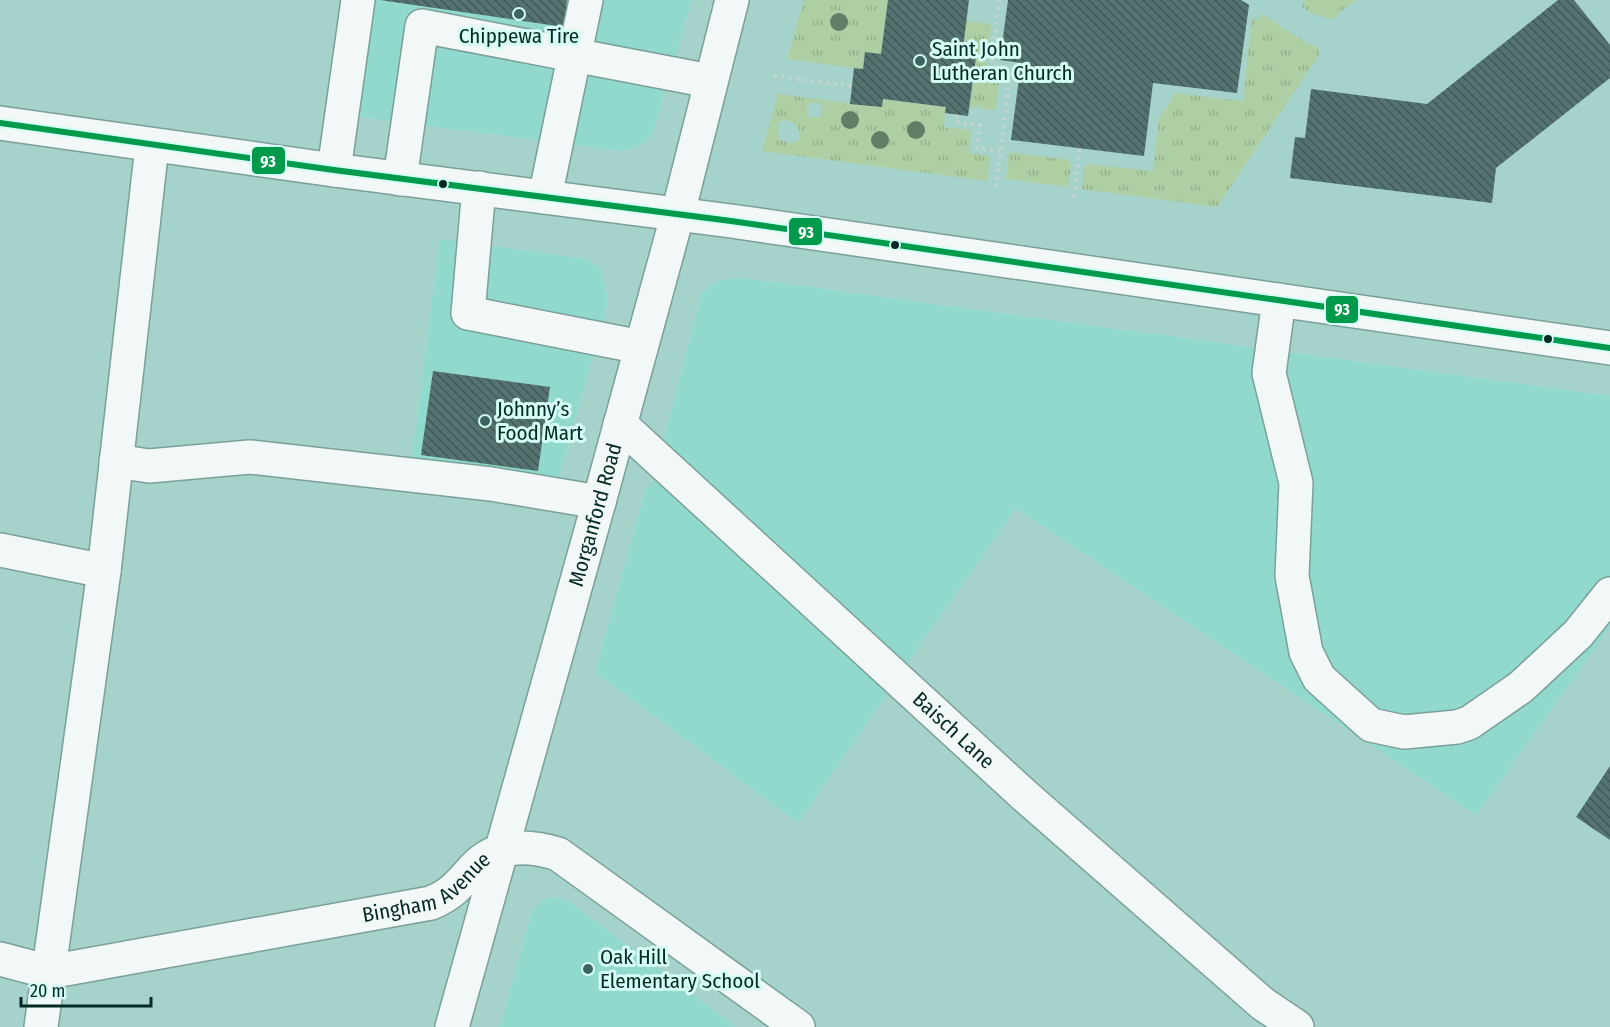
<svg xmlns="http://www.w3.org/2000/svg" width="1610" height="1027" font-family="'Fira Sans Condensed',sans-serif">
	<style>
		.built { fill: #91d9cd }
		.grass { fill: url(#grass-tufts); fill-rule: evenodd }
		.park { fill: #aecea4 }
		.building { fill: url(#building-back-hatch) }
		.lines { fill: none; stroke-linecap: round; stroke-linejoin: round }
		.minor-casing { stroke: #7b9f99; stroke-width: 36 }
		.major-casing { stroke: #7b9f99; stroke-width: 36 }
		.path { stroke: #c4d4d1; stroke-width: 4; stroke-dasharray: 3 4.5; stroke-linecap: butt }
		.minor { stroke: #f2f8f7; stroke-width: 33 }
		.major { stroke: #f2f8f7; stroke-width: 33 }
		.bus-1-casing { stroke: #d5fdf5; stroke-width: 10 }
		.bus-1 { stroke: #009a4d; stroke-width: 6 }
		.tree { fill: #647d66 }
		.poi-dot { fill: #3d655f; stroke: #d5fdf5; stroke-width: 2 }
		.bus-dot { fill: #052a25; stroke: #d5fdf5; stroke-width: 2 }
		.labels { text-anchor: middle; stroke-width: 6; stroke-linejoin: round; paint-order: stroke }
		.poi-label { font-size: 21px; fill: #052a25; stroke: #d5fdf5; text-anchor: start }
		.street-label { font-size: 21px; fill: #052a25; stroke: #d5fdf5 }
		.line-badge { stroke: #d5fdf5; stroke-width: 2 }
		.badge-label { font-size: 16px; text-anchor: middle; font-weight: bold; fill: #fff }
	</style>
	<defs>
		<pattern id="grass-tufts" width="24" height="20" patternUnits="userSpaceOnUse" patternTransform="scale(1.5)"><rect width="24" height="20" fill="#aecea4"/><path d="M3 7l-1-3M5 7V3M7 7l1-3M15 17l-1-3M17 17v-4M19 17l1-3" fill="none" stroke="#94b18d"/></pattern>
		<pattern id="building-back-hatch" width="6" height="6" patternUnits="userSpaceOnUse" patternTransform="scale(1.5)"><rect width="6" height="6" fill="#54726f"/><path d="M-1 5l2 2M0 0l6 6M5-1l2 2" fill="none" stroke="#405956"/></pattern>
	</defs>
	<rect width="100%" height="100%" fill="#a5d2ca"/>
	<g class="built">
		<path d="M367 0H692L653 132 645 142 635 148 621 151 352 116Z"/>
		<path d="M440 239 588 259 601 270 607 294V306L556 487 411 464Z"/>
		<path d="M743 278 1610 396V627L1476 815 1016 508 906 665 663 443 702 292 713 284 724 280Z"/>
		<path d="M654 481 660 483 889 691 798 823 595 672 646 488Z"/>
		<path d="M553 897 567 900 736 1027H500L532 911 541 901Z"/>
	</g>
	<g class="grass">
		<path d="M804 0H888L881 54 866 52 863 69 787 59Z"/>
		<path d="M1306 0H1309L1319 7 1334 11 1348 0H1356L1332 19 1312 14 1301 6Z"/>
		<path d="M1263 14 1301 40 1318 48 1320 54 1217 207 1082 189 1084 167 1089 164 1153 171 1159 117 1167 108 1174 93 1243 101 1252 17 1257 21Z"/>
		<path d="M966 21 992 24 986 64 999 81 996 110H983L979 106 969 109 977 50 963 48Z"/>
		<path d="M778 94 882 107 883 99 946 107 944 127 971 130 969 153 990 156 987 181 762 151ZM816 102 821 104 822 114 820 117H808L807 107 810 103ZM784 120C795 121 802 129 799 140L791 143 780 140 777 128 779 122Z"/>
		<path d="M1009 152 1069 160 1071 164 1068 187 1006 179Z"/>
	</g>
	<path class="park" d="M1309 0H1348L1335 11 1319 7Z"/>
	<g class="building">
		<path d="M380 0H567L564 27Z"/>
		<path d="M888 0H969L963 48 977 50 968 116 945 113 946 107 883 99 882 107 850 104 854 68 863 69 865 52 881 54Z"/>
		<path d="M1008 0H1241L1249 5 1237 93 1153 83 1144 156 1011 140 1021 63 1000 60Z"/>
		<path d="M1558 0H1574L1610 45V78L1496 168 1492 203 1290 178 1295 137 1305 138 1311 89 1427 104Z"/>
		<path d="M433 371 550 387 538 471 421 455Z"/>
		<path d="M1610 766V840L1576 817Z"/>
	</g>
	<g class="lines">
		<defs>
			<g id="minor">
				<path d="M334 170 358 0"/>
				<path d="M400 179 422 26 710 81"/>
				<path d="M479 188 468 313 641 347"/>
				<path d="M545 197 586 0"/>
				<path d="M1279 300 1269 373 1296 483 1292 576 1306 652 1319 678 1371 725 1404 732 1457 727 1469 723 1521 687 1578 634 1610 594"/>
				<path id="s1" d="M620 424 1024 795 1263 1004 1297 1027"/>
				<path d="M116 461 149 466 250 457 491 484 599 502"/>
				<path d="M0 550 104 571"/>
				<path id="s2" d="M0 959 49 972 431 903C452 894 459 885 474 868 497 843 528 845 558 854L798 1027"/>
				<path d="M41 1027 104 571 152 146"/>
				<path id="s3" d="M452 1027 599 502 678 213 732 0"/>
			</g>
			<path id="major" d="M0 123 334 170 731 221 1610 348"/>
		</defs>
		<use href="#minor" class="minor-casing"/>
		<use href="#major" class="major-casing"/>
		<g class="path">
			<path d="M774 76 852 86"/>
			<path d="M957 115 956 122 980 125 977 148 1000 151"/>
			<path d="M996 187 1010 76 1000 71 992 61 999 0"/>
			<path d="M1074 197 1080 148"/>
		</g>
		<use href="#minor" class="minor"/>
		<use href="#major" class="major"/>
		<defs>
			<path id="bus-1" d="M0 123 334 170 731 221 1610 348"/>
		</defs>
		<use href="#bus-1" class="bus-1-casing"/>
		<use href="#bus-1" class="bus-1"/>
	</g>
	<g class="tree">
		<circle cx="839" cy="22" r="9"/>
		<circle cx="850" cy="120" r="9"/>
		<circle cx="916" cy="130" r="9"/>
		<circle cx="880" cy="140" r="9"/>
	</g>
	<g class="poi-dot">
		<circle cx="519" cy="14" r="6"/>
		<circle cx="920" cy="61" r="6"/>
		<circle cx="485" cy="421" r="6"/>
		<circle cx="588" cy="969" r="6"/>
	</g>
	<g class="bus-dot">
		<circle cx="443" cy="184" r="5"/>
		<circle cx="895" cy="245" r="5"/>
		<circle cx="1548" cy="339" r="5"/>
	</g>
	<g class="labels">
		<g class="poi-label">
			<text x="519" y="43" text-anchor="middle">Chippewa Tire</text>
			<text x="932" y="56">Saint John<tspan x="932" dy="24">Lutheran Church</tspan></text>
			<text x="497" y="416">Johnny’s<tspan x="497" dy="24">Food Mart</tspan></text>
			<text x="600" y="964">Oak Hill<tspan x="600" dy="24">Elementary School</tspan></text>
		</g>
		<g class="street-label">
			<text dy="7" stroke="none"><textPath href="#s3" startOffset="532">Morganford Road</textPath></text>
			<text dy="7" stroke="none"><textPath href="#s1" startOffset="453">Baisch Lane</textPath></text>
			<text dy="7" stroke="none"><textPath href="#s2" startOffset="441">Bingham Avenue</textPath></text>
		</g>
	</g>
	<g class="line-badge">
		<rect x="251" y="146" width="35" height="29" rx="6" fill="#009a4d"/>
		<rect x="788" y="217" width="35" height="29" rx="6" fill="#009a4d"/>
		<rect x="1325" y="295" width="34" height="29" rx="6" fill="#009a4d"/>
	</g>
	<g class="badge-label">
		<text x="268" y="167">93</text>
		<text x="806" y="238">93</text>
		<text x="1342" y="315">93</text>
	</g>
	<path d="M21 997v9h130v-9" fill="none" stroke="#052a25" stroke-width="3"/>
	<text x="30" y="997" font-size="18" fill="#052a25" stroke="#d5fdf5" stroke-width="4.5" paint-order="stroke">20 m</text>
</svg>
